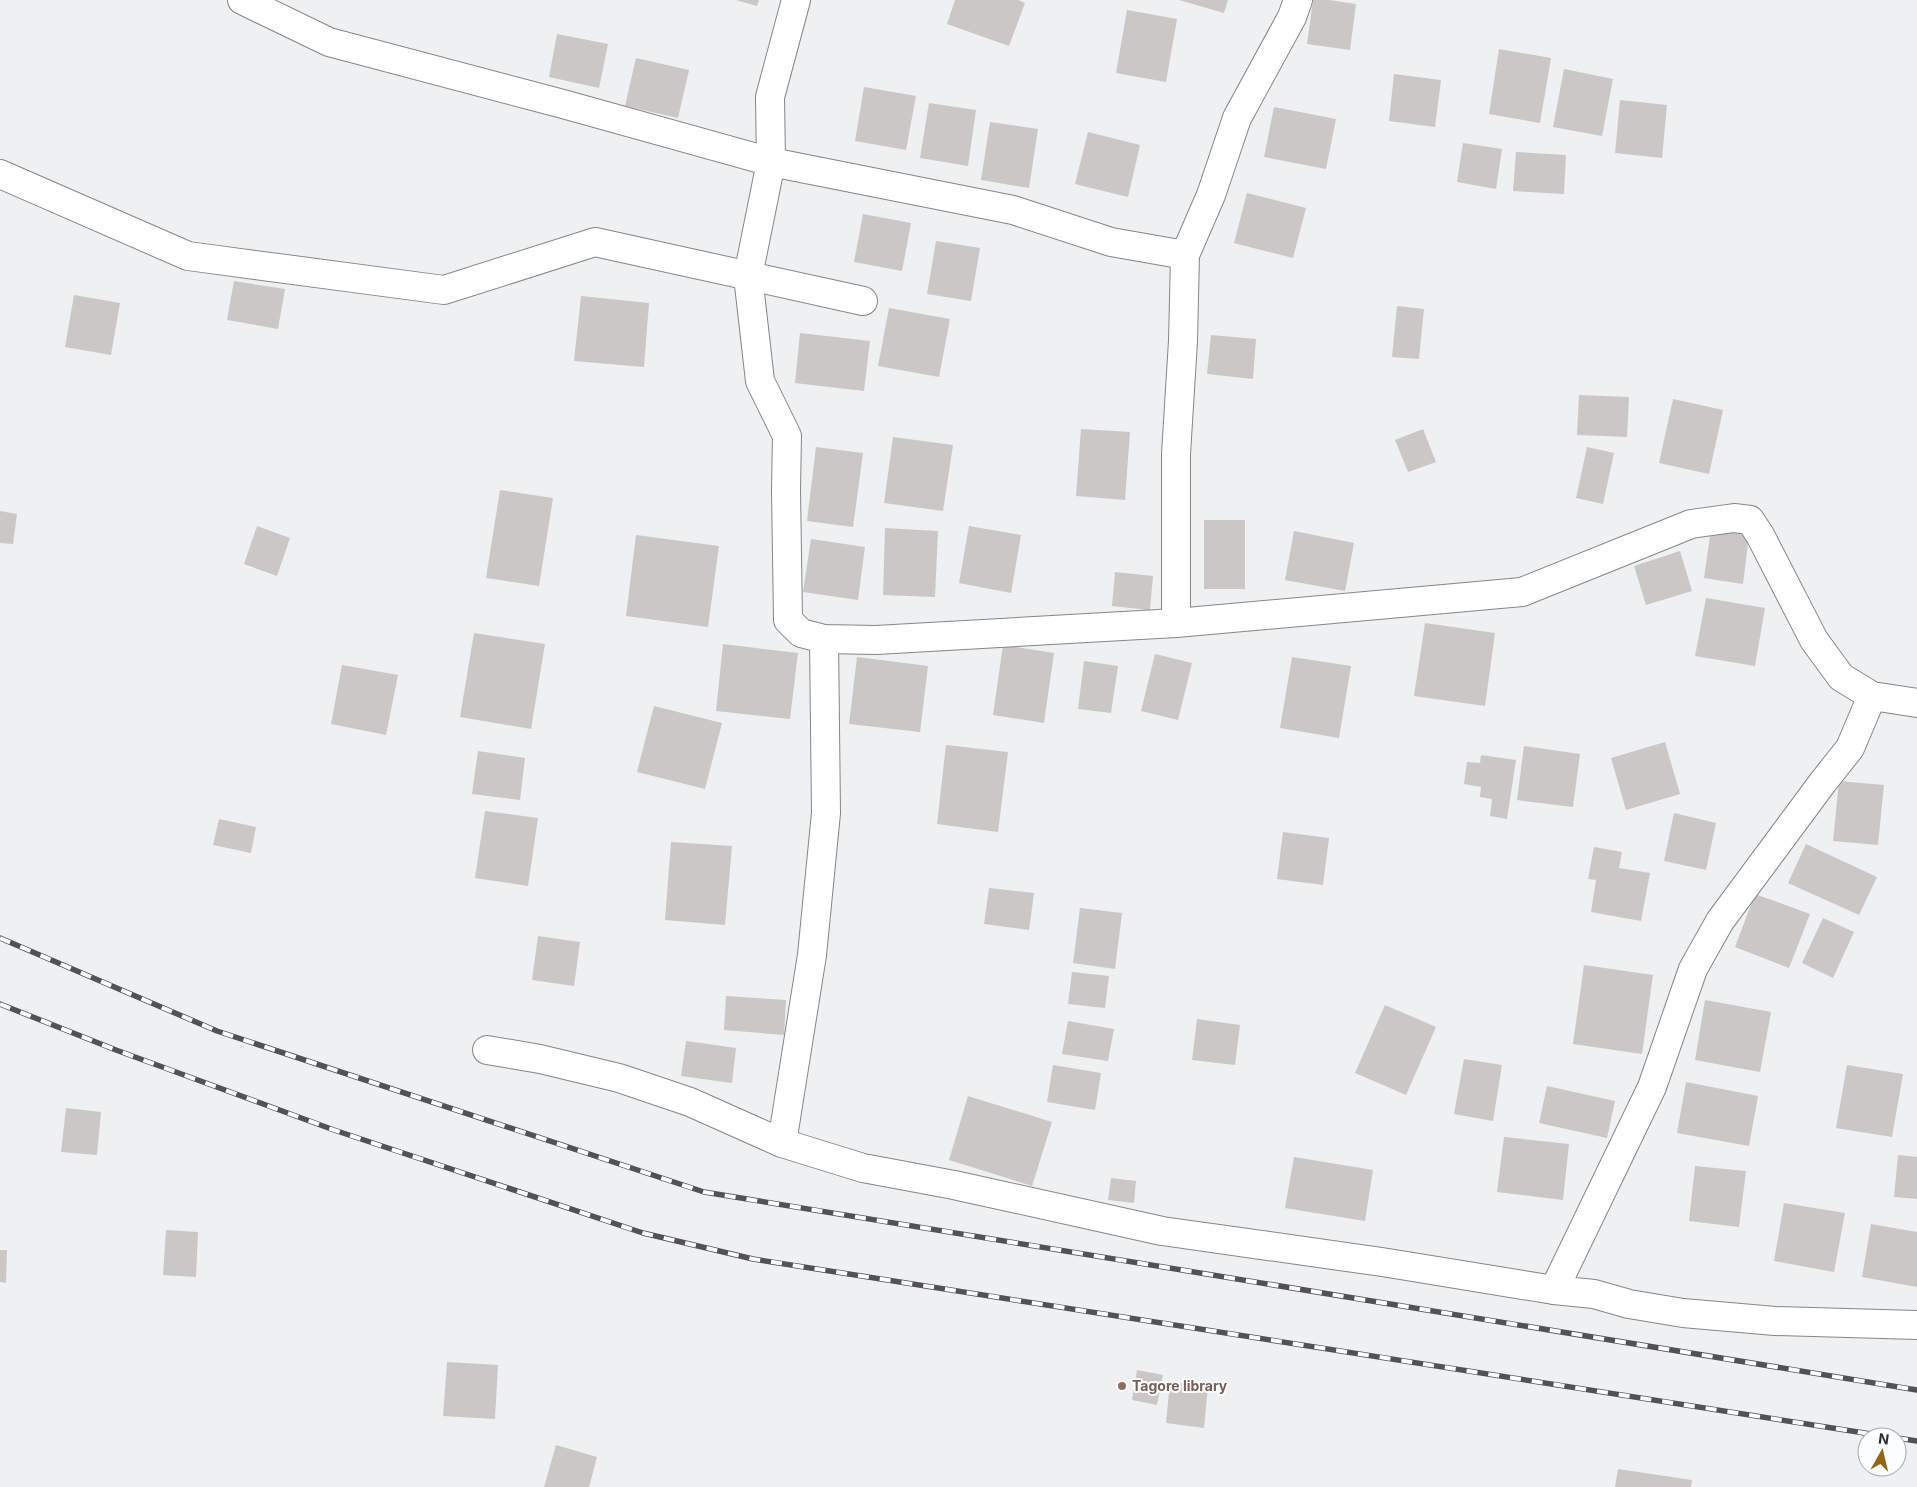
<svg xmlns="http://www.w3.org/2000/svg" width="1917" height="1487" font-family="Inter,sans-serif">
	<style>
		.building { fill: #cbc7c6 }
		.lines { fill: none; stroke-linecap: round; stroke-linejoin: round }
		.minor-casing { stroke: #848688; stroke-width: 30 }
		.minor { stroke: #fff; stroke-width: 28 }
		.rail-casing { stroke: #525253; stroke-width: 5.5 }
		.rail { stroke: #fcfdff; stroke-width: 4; stroke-dasharray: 11; stroke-linecap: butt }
		.education-dot { fill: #8d6e63; stroke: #fcfdff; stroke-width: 2 }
		.labels { text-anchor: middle; stroke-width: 4; stroke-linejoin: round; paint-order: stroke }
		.education-label { font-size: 14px; font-weight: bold; fill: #785e54; stroke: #fcfdff; text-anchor: start }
	</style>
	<rect width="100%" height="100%" fill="#eef0f2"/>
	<g class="building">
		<path d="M736 0H759L757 6Z"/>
		<path d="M955 0H1018L1025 3 1009 46 947 24Z"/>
		<path d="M1179 0H1228L1224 13Z"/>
		<path d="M1313 0H1329L1356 4 1350 50 1307 44Z"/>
		<path d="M1127 10 1177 19 1166 82 1116 73Z"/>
		<path d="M557 34 608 44 599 88 549 77Z"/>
		<path d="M1499 49 1551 58 1540 123 1489 114Z"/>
		<path d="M636 58 689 70 678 118 625 106Z"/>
		<path d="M1564 69 1613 79 1602 136 1553 127Z"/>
		<path d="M1394 74 1441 80 1435 127 1389 121Z"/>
		<path d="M864 87 916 96 906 150 855 141Z"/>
		<path d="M1620 100 1667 105 1662 158 1615 153Z"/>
		<path d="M929 103 976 110 968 166 920 158Z"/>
		<path d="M1274 107 1336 119 1326 169 1264 157Z"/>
		<path d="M990 122 1038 129 1029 188 981 180Z"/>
		<path d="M1088 132 1140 145 1128 197 1075 184Z"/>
		<path d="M1463 143 1502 149 1496 189 1457 182Z"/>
		<path d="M1516 152 1566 155 1564 194 1513 191Z"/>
		<path d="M1247 193 1306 208 1293 258 1234 243Z"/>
		<path d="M863 214 911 223 902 271 854 262Z"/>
		<path d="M936 241 980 248 971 301 927 294Z"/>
		<path d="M234 281 285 289 278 329 227 320Z"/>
		<path d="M74 295 120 303 111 355 65 347Z"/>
		<path d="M581 296 649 303 644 367 574 361Z"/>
		<path d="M1397 306 1424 309 1419 359 1392 357Z"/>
		<path d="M889 308 950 319 939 377 878 366Z"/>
		<path d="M800 333 870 341 864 391 795 383Z"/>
		<path d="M1211 335 1256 339 1253 379 1207 374Z"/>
		<path d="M1579 395 1629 397 1627 437 1577 435Z"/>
		<path d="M1673 399 1723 410 1709 474 1659 463Z"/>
		<path d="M1081 429 1130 432 1125 500 1076 496Z"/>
		<path d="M1423 429 1436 462 1408 472 1395 440Z"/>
		<path d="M893 437 953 445 943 511 884 503Z"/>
		<path d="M816 447 863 453 853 527 807 521Z"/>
		<path d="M1587 447 1614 453 1603 504 1576 498Z"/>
		<path d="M500 490 553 498 539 586 486 578Z"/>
		<path d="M0 511 17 514 13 544 0 543Z"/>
		<rect x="1204" y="520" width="41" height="69"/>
		<path d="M257 526 290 538 277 576 244 564Z"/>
		<path d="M969 526 1021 535 1011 593 959 583Z"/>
		<path d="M885 528 938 531 935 597 883 595Z"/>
		<path d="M1711 529 1749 535 1743 584 1704 578Z"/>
		<path d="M1294 531 1354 543 1345 591 1285 580Z"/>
		<path d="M636 535 719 546 708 627 626 616Z"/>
		<path d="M811 539 865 547 858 600 803 592Z"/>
		<path d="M1680 551 1692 591 1646 605 1634 566Z"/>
		<path d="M1115 572 1153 576 1150 610 1112 606Z"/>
		<path d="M1706 598 1765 608 1755 666 1695 656Z"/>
		<path d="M1425 623 1495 633 1485 706 1414 696Z"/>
		<path d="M474 633 545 644 531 729 460 717Z"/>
		<path d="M723 644 798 653 790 719 716 711Z"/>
		<path d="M1003 645 1054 653 1044 723 993 715Z"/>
		<path d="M1155 654 1192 663 1178 720 1141 711Z"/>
		<path d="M857 657 928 666 920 732 849 724Z"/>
		<path d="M1292 657 1351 666 1339 738 1280 728Z"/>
		<path d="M1084 661 1118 666 1111 713 1078 709Z"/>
		<path d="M342 665 398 675 386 735 331 724Z"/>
		<path d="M654 706 722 723 705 789 637 772Z"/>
		<path d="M1665 742 1680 794 1626 810 1611 758Z"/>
		<path d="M946 745 1008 752 998 832 937 824Z"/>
		<path d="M1524 746 1580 754 1573 807 1517 800Z"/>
		<path d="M478 751 525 758 520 800 472 794Z"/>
		<path d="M1481 755 1516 760 1507 819 1490 816 1492 799 1480 797 1481 787 1464 784 1467 762 1480 763Z"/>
		<path d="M1839 781 1884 785 1878 845 1833 841Z"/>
		<path d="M485 811 538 818 528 886 475 878Z"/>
		<path d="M1674 813 1716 823 1706 870 1664 861Z"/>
		<path d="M219 819 256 827 251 853 213 845Z"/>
		<path d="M1283 832 1329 838 1323 885 1277 879Z"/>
		<path d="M671 842 732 846 725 925 665 920Z"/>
		<path d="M1806 844 1877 877 1859 915 1788 883Z"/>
		<path d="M1594 847 1622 852 1619 868 1650 873 1641 921 1591 912 1596 880 1588 879Z"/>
		<path d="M989 888 1034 893 1029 930 984 924Z"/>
		<path d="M1755 894 1810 914 1789 968 1735 947Z"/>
		<path d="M1080 908 1122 913 1115 969 1073 963Z"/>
		<path d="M1823 918 1854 932 1833 978 1802 963Z"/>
		<path d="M538 936 580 942 574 986 532 980Z"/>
		<path d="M1584 965 1653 975 1642 1054 1573 1044Z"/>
		<path d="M1072 972 1109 976 1105 1008 1068 1004Z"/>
		<path d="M726 996 786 1000 784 1035 724 1030Z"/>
		<path d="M1705 1000 1771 1012 1760 1072 1695 1060Z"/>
		<path d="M1385 1005 1436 1027 1406 1095 1355 1073Z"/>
		<path d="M1197 1019 1240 1025 1235 1065 1192 1060Z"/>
		<path d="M1068 1021 1114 1029 1108 1061 1062 1054Z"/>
		<path d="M686 1041 736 1048 732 1083 681 1076Z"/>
		<path d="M1464 1059 1502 1065 1493 1121 1454 1114Z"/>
		<path d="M1053 1065 1101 1073 1095 1110 1047 1102Z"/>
		<path d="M1847 1065 1903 1074 1892 1137 1836 1128Z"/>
		<path d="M1686 1082 1758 1096 1749 1146 1677 1133Z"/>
		<path d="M1547 1086 1615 1101 1607 1138 1539 1123Z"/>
		<path d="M968 1096 1052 1122 1032 1186 949 1160Z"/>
		<path d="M66 1108 101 1112 97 1155 61 1152Z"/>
		<path d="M1504 1137 1569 1144 1563 1200 1497 1192Z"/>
		<path d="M1898 1155 1917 1157V1199L1894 1197Z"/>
		<path d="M1294 1157 1373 1170 1365 1221 1285 1208Z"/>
		<path d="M1695 1166 1746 1171 1739 1227 1689 1221Z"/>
		<path d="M1111 1178 1136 1181 1134 1203 1108 1200Z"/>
		<path d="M1784 1203 1845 1213 1834 1272 1774 1261Z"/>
		<path d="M1871 1224 1917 1232V1287L1862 1277Z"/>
		<path d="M166 1230 198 1232 196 1277 163 1275Z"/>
		<path d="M0 1250H7L6 1283 0 1282Z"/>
		<path d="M447 1362 498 1365 495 1419 443 1416Z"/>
		<path d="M1137 1370 1163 1375 1157 1405 1132 1400Z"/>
		<path d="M1170 1382 1208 1386 1204 1428 1166 1423Z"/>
		<path d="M556 1445 597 1457 589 1487H544Z"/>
		<path d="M1618 1469 1692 1480 1691 1487H1615Z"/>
	</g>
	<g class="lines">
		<defs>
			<g id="minor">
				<path d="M242 0 329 42 563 104 771 162 1013 210 1111 242 1185 255 1211 195 1237 118 1292 17 1298 0"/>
				<path d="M796 0 770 97 771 162 748 276 760 381 787 436 786 489 788 620 801 633 824 639 876 640 1176 623 1522 592 1691 524 1734 518 1750 520 1760 535 1814 640 1841 677 1872 696 1917 703"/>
				<path d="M0 174 188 256 444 290 595 242 863 301"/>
				<path d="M1176 623V454L1183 341 1185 255"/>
				<path d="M487 1050 540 1059 619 1078 690 1102 782 1143 863 1168 954 1185 1162 1231 1382 1262 1554 1290 1594 1294 1629 1304 1683 1313 1775 1321 1917 1325"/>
				<path d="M782 1143 812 955 826 813 824 639"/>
				<path d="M1554 1290 1652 1087 1693 969 1720 921 1823 782 1850 748 1872 696"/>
			</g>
		</defs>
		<use href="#minor" class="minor-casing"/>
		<use href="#minor" class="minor"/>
		<defs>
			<g id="rail">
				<path d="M0 938 217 1031 704 1192 1917 1390"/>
				<path d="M0 1004 116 1050 334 1130 643 1233 753 1259 1890 1437"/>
				<path d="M1897 1438 1917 1441"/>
			</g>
		</defs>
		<use href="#rail" class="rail-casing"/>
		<use href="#rail" class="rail"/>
	</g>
	<circle class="education-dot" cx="1122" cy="1386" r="5"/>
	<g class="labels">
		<g class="education-label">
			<text x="1132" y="1391">Tagore library</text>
		</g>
	</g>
	<g transform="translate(1882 1452) rotate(8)"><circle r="24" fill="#fcfdff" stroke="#a9a9ab"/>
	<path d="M0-4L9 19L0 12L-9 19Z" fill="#946614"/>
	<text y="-8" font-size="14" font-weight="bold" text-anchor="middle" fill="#2c2c2d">N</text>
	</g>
</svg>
